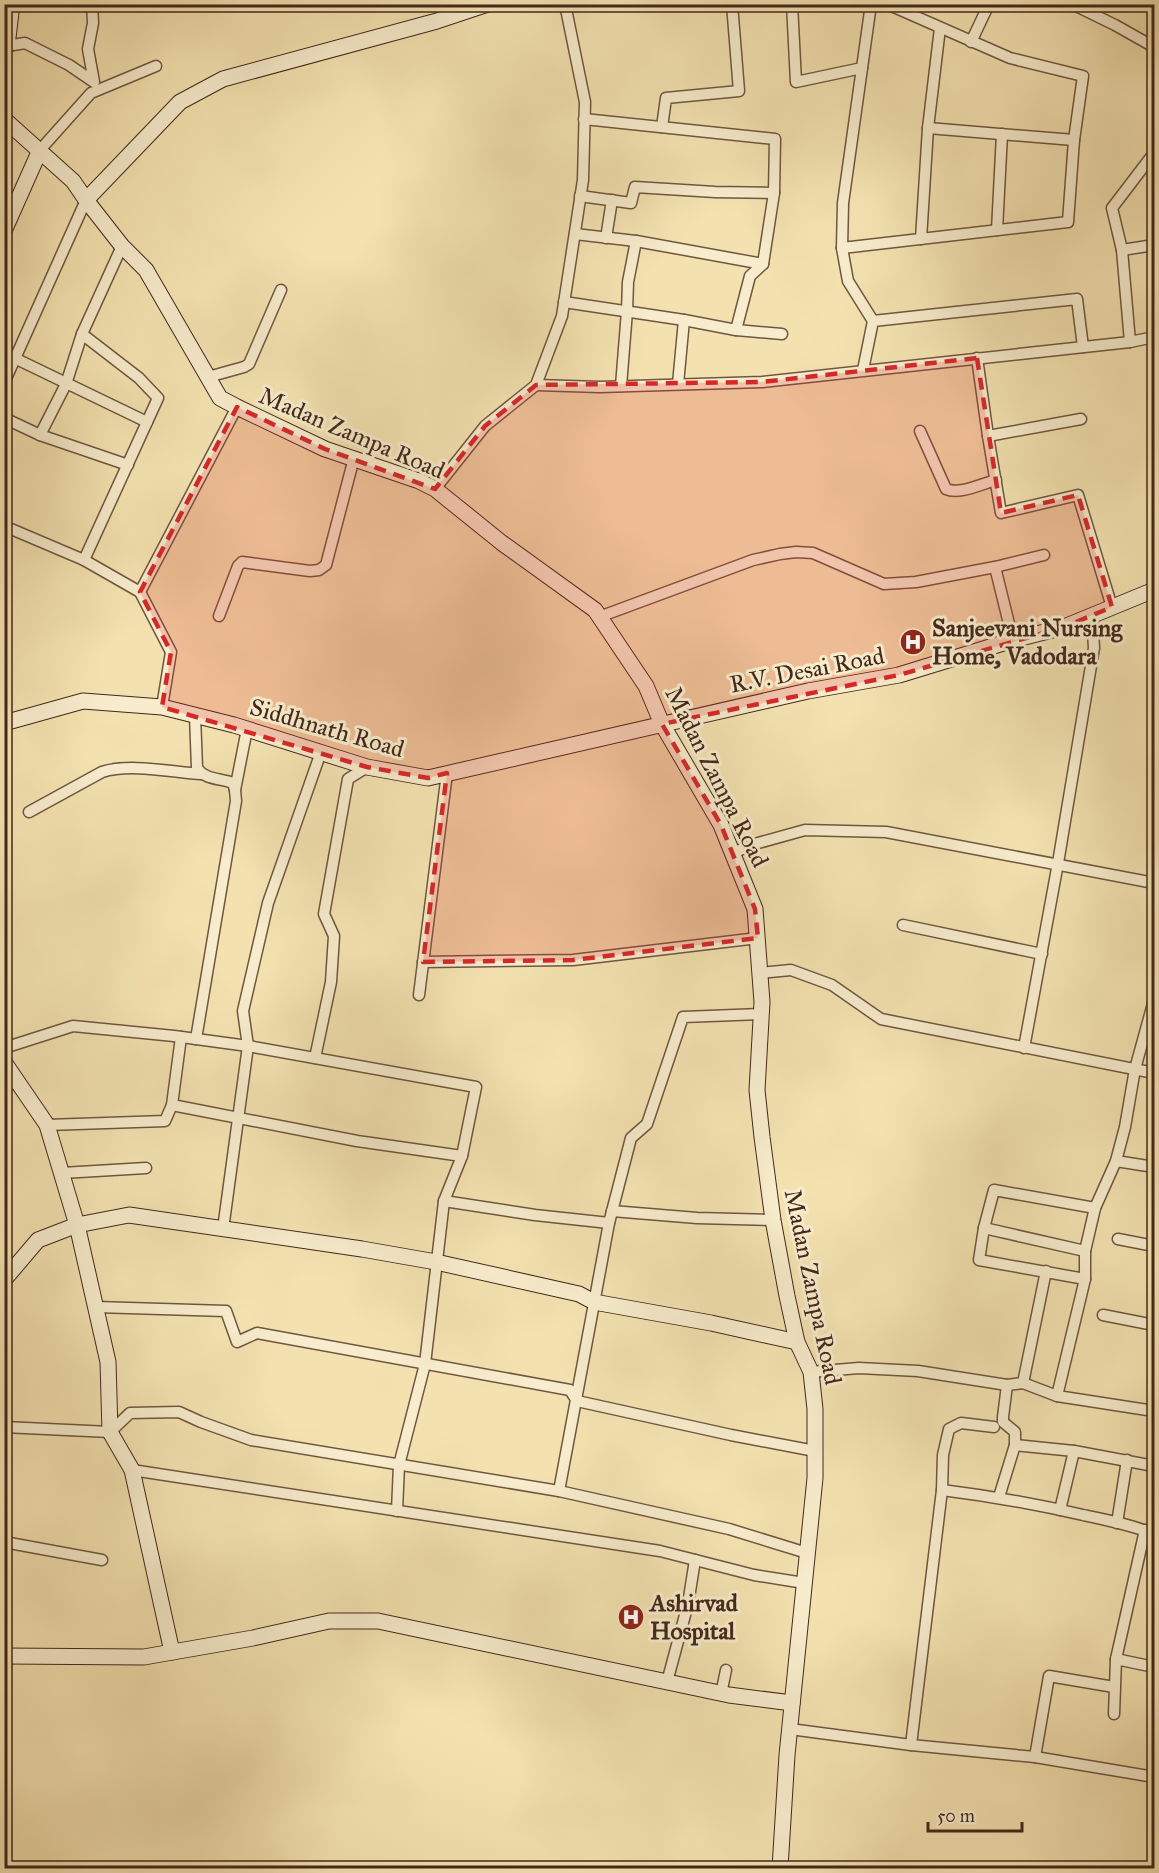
<svg xmlns="http://www.w3.org/2000/svg" width="1159" height="1873" font-family="'IM FELL Great Primer',serif">
	<style>
		.lines { fill: none; stroke-linecap: round; stroke-linejoin: round }
		.street-casing { stroke: #6f5641; stroke-width: 13 }
		.secondary-casing { stroke: #43271c; stroke-width: 17 }
		.street { stroke: #f7eccc; stroke-width: 10 }
		.secondary { stroke: #f7eccc; stroke-width: 15 }
		.marked { fill: #d62828; fill-opacity: 0.2; stroke: #d62828; stroke-width: 4.5; stroke-dasharray: 12 8; stroke-linejoin: round }
		.labels { text-anchor: middle; stroke-width: 6; stroke-linejoin: round; paint-order: stroke }
		.street-label { font-size: 24px; fill: #43271c; stroke: #f7eccc }
		.poi-label { font-size: 24px; font-weight: bold; fill: #43271c; stroke: #f7eccc; text-anchor: start }
	</style>
	<rect width="100%" height="100%" fill="#f3e2b0"/>
	<filter id="stains"><feTurbulence type="fractalNoise" baseFrequency=".00333" numOctaves="4"/><feColorMatrix values="0 0 0 0 .2 0 0 0 0 .09 0 0 0 0 .02 0 0 0 .5 -.17"/></filter>
	<radialGradient id="worn" r=".72"><stop offset=".6" stop-color="#630" stop-opacity="0"/><stop offset="1" stop-color="#630" stop-opacity=".3"/></radialGradient>
	<g class="lines">
		<defs>
			<g id="street">
				<path d="M792 4 796 82 862 68 871 4"/>
				<path d="M1072 4 1115 25 1154 47"/>
				<path d="M971 42 989 4"/>
				<path d="M7 46 25 43 69 65 94 82 88 49 93 23 92 4"/>
				<path d="M862 68 843 203 842 248 1068 222 1074 140 1083 76 1010 58 887 4"/>
				<path d="M584 119 775 139 774 193 763 264 750 276 736 330"/>
				<path d="M662 127 666 98 739 91 732 4"/>
				<path d="M928 128 1074 140"/>
				<path d="M40 150 91 93 156 66"/>
				<path d="M580 196 631 203 635 187 715 192 774 193"/>
				<path d="M997 230 1002 134"/>
				<path d="M575 234 636 241 763 264"/>
				<path d="M606 238 612 200"/>
				<path d="M921 239 928 128 940 28"/>
				<path d="M122 246 82 334 66 384 40 435 128 465"/>
				<path d="M842 248 848 281 873 321"/>
				<path d="M1122 250 1154 245"/>
				<path d="M564 302 684 320 736 330 782 334"/>
				<path d="M82 334 139 378 158 398 84 560"/>
				<path d="M1130 342 1122 250 1112 208 1154 153"/>
				<path d="M4 353 147 422"/>
				<path d="M977 358 988 436 1001 513 1078 495 1112 607"/>
				<path d="M863 370 873 321 1077 299 1083 347"/>
				<path d="M208 377 244 367 249 364 281 290"/>
				<path d="M4 383 86 200"/>
				<path d="M678 384 684 320"/>
				<path d="M536 385 600 387 762 382 1130 342 1154 337"/>
				<path d="M621 386 627 311 628 282 636 241"/>
				<path d="M4 418 40 435"/>
				<path d="M920 431 946 489C959 495 981 484 996 480"/>
				<path d="M988 436 1081 419"/>
				<path d="M435 489 485 426 536 385 562 316 583 180 585 102 565 4"/>
				<path d="M4 526 84 560 140 592 171 652 162 707"/>
				<path d="M995 567 1013 640"/>
				<path d="M140 592 237 407"/>
				<path d="M219 616 238 566 242 562 310 571 319 570 326 565 354 458"/>
				<path d="M599 617 753 560 780 554 796 552 813 553 884 584 916 582 995 567 1044 555"/>
				<path d="M195 715 197 768C205 780 220 778 233 783L235 790 236 801 196 1039"/>
				<path d="M235 790 247 729"/>
				<path d="M29 812 102 772C130 763 171 772 201 774"/>
				<path d="M732 853 758 843 805 830 886 832 1154 883"/>
				<path d="M903 925 1042 954"/>
				<path d="M423 962 573 960 758 938"/>
				<path d="M760 973 791 970 832 985 881 1019 1154 1073"/>
				<path d="M419 995 447 773"/>
				<path d="M181 1037 172 1105 357 1141 462 1156"/>
				<path d="M4 1048 73 1026 174 1036 248 1046 476 1087 462 1156 444 1201 425 1364 399 1465 397 1511"/>
				<path d="M1024 1048 1058 863 1094 648 1092 615"/>
				<path d="M315 1058 331 982 334 936 324 914 348 779 367 767"/>
				<path d="M47 1125 165 1121 172 1105"/>
				<path d="M1116 1161 1154 1167"/>
				<path d="M62 1173 146 1168"/>
				<path d="M444 1201 535 1215 609 1223"/>
				<path d="M612 1211 697 1218 773 1220"/>
				<path d="M984 1228 1085 1251"/>
				<path d="M223 1229 248 1046 243 1011 268 903 321 752"/>
				<path d="M1118 1239 1154 1246"/>
				<path d="M1085 1279 979 1260 984 1228 994 1190 1095 1208"/>
				<path d="M96 1307 226 1311 237 1342 257 1333 570 1390 577 1401 731 1435 815 1451"/>
				<path d="M1103 1315 1154 1325"/>
				<path d="M811 1372 859 1368 918 1371 1007 1385 1023 1383 1057 1396 1154 1411"/>
				<path d="M1023 1383 1046 1271"/>
				<path d="M1057 1396 1085 1279V1251L1095 1208 1116 1161 1125 1127 1135 1069 1154 1000"/>
				<path d="M4 1427 110 1432 130 1413 179 1412 201 1422 251 1440 559 1491 729 1529 807 1553"/>
				<path d="M1015 1445 1074 1451 1154 1466"/>
				<path d="M132 1470 660 1551 754 1575 804 1583"/>
				<path d="M942 1490C990 1496 1036 1504 1083 1515 1107 1520 1132 1525 1154 1534"/>
				<path d="M559 1491 609 1223 631 1138 647 1124 683 1017 761 1014"/>
				<path d="M999 1497 1015 1445V1432L1003 1422V1417L1007 1385"/>
				<path d="M1060 1510 1074 1451"/>
				<path d="M1117 1523 1127 1460"/>
				<path d="M4 1542 102 1560"/>
				<path d="M1116 1659 1154 1667"/>
				<path d="M667 1682 688 1604 695 1560"/>
				<path d="M721 1694 726 1670"/>
				<path d="M1114 1714 1116 1659 1145 1530"/>
				<path d="M790 1729 911 1745 1035 1757 1154 1777"/>
				<path d="M911 1745 942 1490 943 1455 949 1429 961 1423 994 1427"/>
				<path d="M1035 1757 1049 1676 1114 1687"/>
			</g>
			<g id="secondary">
				<path d="M4 48 7 46 12 4"/>
				<path d="M4 119 73 181 86 200 122 246 146 270 220 398 237 407 325 449 419 481 435 489 502 543 595 610 646 686 662 724 721 825 755 909 762 1002 757 1090 762 1137 773 1220 787 1296 797 1342 811 1372 815 1409V1478L787 1755 780 1868"/>
				<path d="M86 200 180 102 223 79 437 21 488 4"/>
				<path d="M4 231 40 150"/>
				<path d="M4 723 83 701 162 707 234 725 367 767 428 778 808 691 899 675 1013 640 1064 627 1154 590"/>
				<path d="M4 1062 47 1125 77 1225 108 1362 110 1432 132 1470 172 1652"/>
				<path d="M4 1280 38 1240 77 1225 129 1215 362 1249 436 1262 579 1294 594 1302 711 1323 797 1342"/>
				<path d="M4 1656 144 1657 253 1638 329 1621H378L729 1695 792 1703"/>
			</g>
		</defs>
		<use href="#street" class="street-casing"/>
		<use href="#secondary" class="secondary-casing"/>
		<use href="#street" class="street"/>
		<use href="#secondary" class="secondary"/>
	</g>
	<path class="marked" d="M977 358 1001 513 1078 495 1112 607 1064 627 899 675 662 724 721 825 755 909 758 938 573 960 423 962 447 773 428 778 367 767 162 707 171 652 140 592 237 407 325 449 435 489 485 426 536 385 762 382Z"/>
	<defs>
		<symbol id="hospital-disc" viewBox="-11 -11 22 22"><circle r="9.5" fill="#8f2418" stroke="#f7eccc"/><path d="M-5-5h3v3.5h4V-5h3V5h-3V1.5h-4V5h-3Z" fill="#fff"/></symbol>
	</defs>
	<g fill-rule="evenodd">
		<use href="#hospital-disc" x="898" y="627" width="30" height="30"/>
		<use href="#hospital-disc" x="616" y="1602" width="30" height="30"/>
	</g>
	<g class="labels">
		<g class="street-label">
			<text transform="translate(352 433) rotate(23)" y="8">Madan Zampa Road</text>
			<text transform="translate(807 670) rotate(-11)" y="8">R.V. Desai Road</text>
			<text transform="translate(327 728) rotate(16)" y="8">Siddhnath Road</text>
			<text transform="translate(717 777) rotate(63)" y="8">Madan Zampa Road</text>
			<text transform="translate(813 1287) rotate(78)" y="8">Madan Zampa Road</text>
		</g>
		<g class="poi-label">
			<text x="932" y="636">Sanjeevani Nursing<tspan x="932" dy="28">Home, Vadodara</tspan></text>
			<text x="650" y="1611">Ashirvad<tspan x="650" dy="28">Hospital</tspan></text>
		</g>
	</g>
	<rect width="1159" height="1873" fill="none" stroke="#f3e2b0" stroke-width="24"/>
	<rect x="6" y="6" width="1147" height="1861" fill="none" stroke="#43271c" stroke-width="3"/>
	<rect x="12" y="12" width="1135" height="1849" fill="none" stroke="#43271c" stroke-width="1.5"/>
	<path d="M928 1822v9h94v-9" fill="none" stroke="#43271c" stroke-width="3"/>
	<text x="937" y="1822" font-size="18" fill="#43271c" stroke="#f7eccc" stroke-width="4.5" paint-order="stroke">50 m</text>
	<rect width="100%" height="100%" filter="url(#stains)"/>
	<rect width="100%" height="100%" fill="url(#worn)"/>
</svg>
